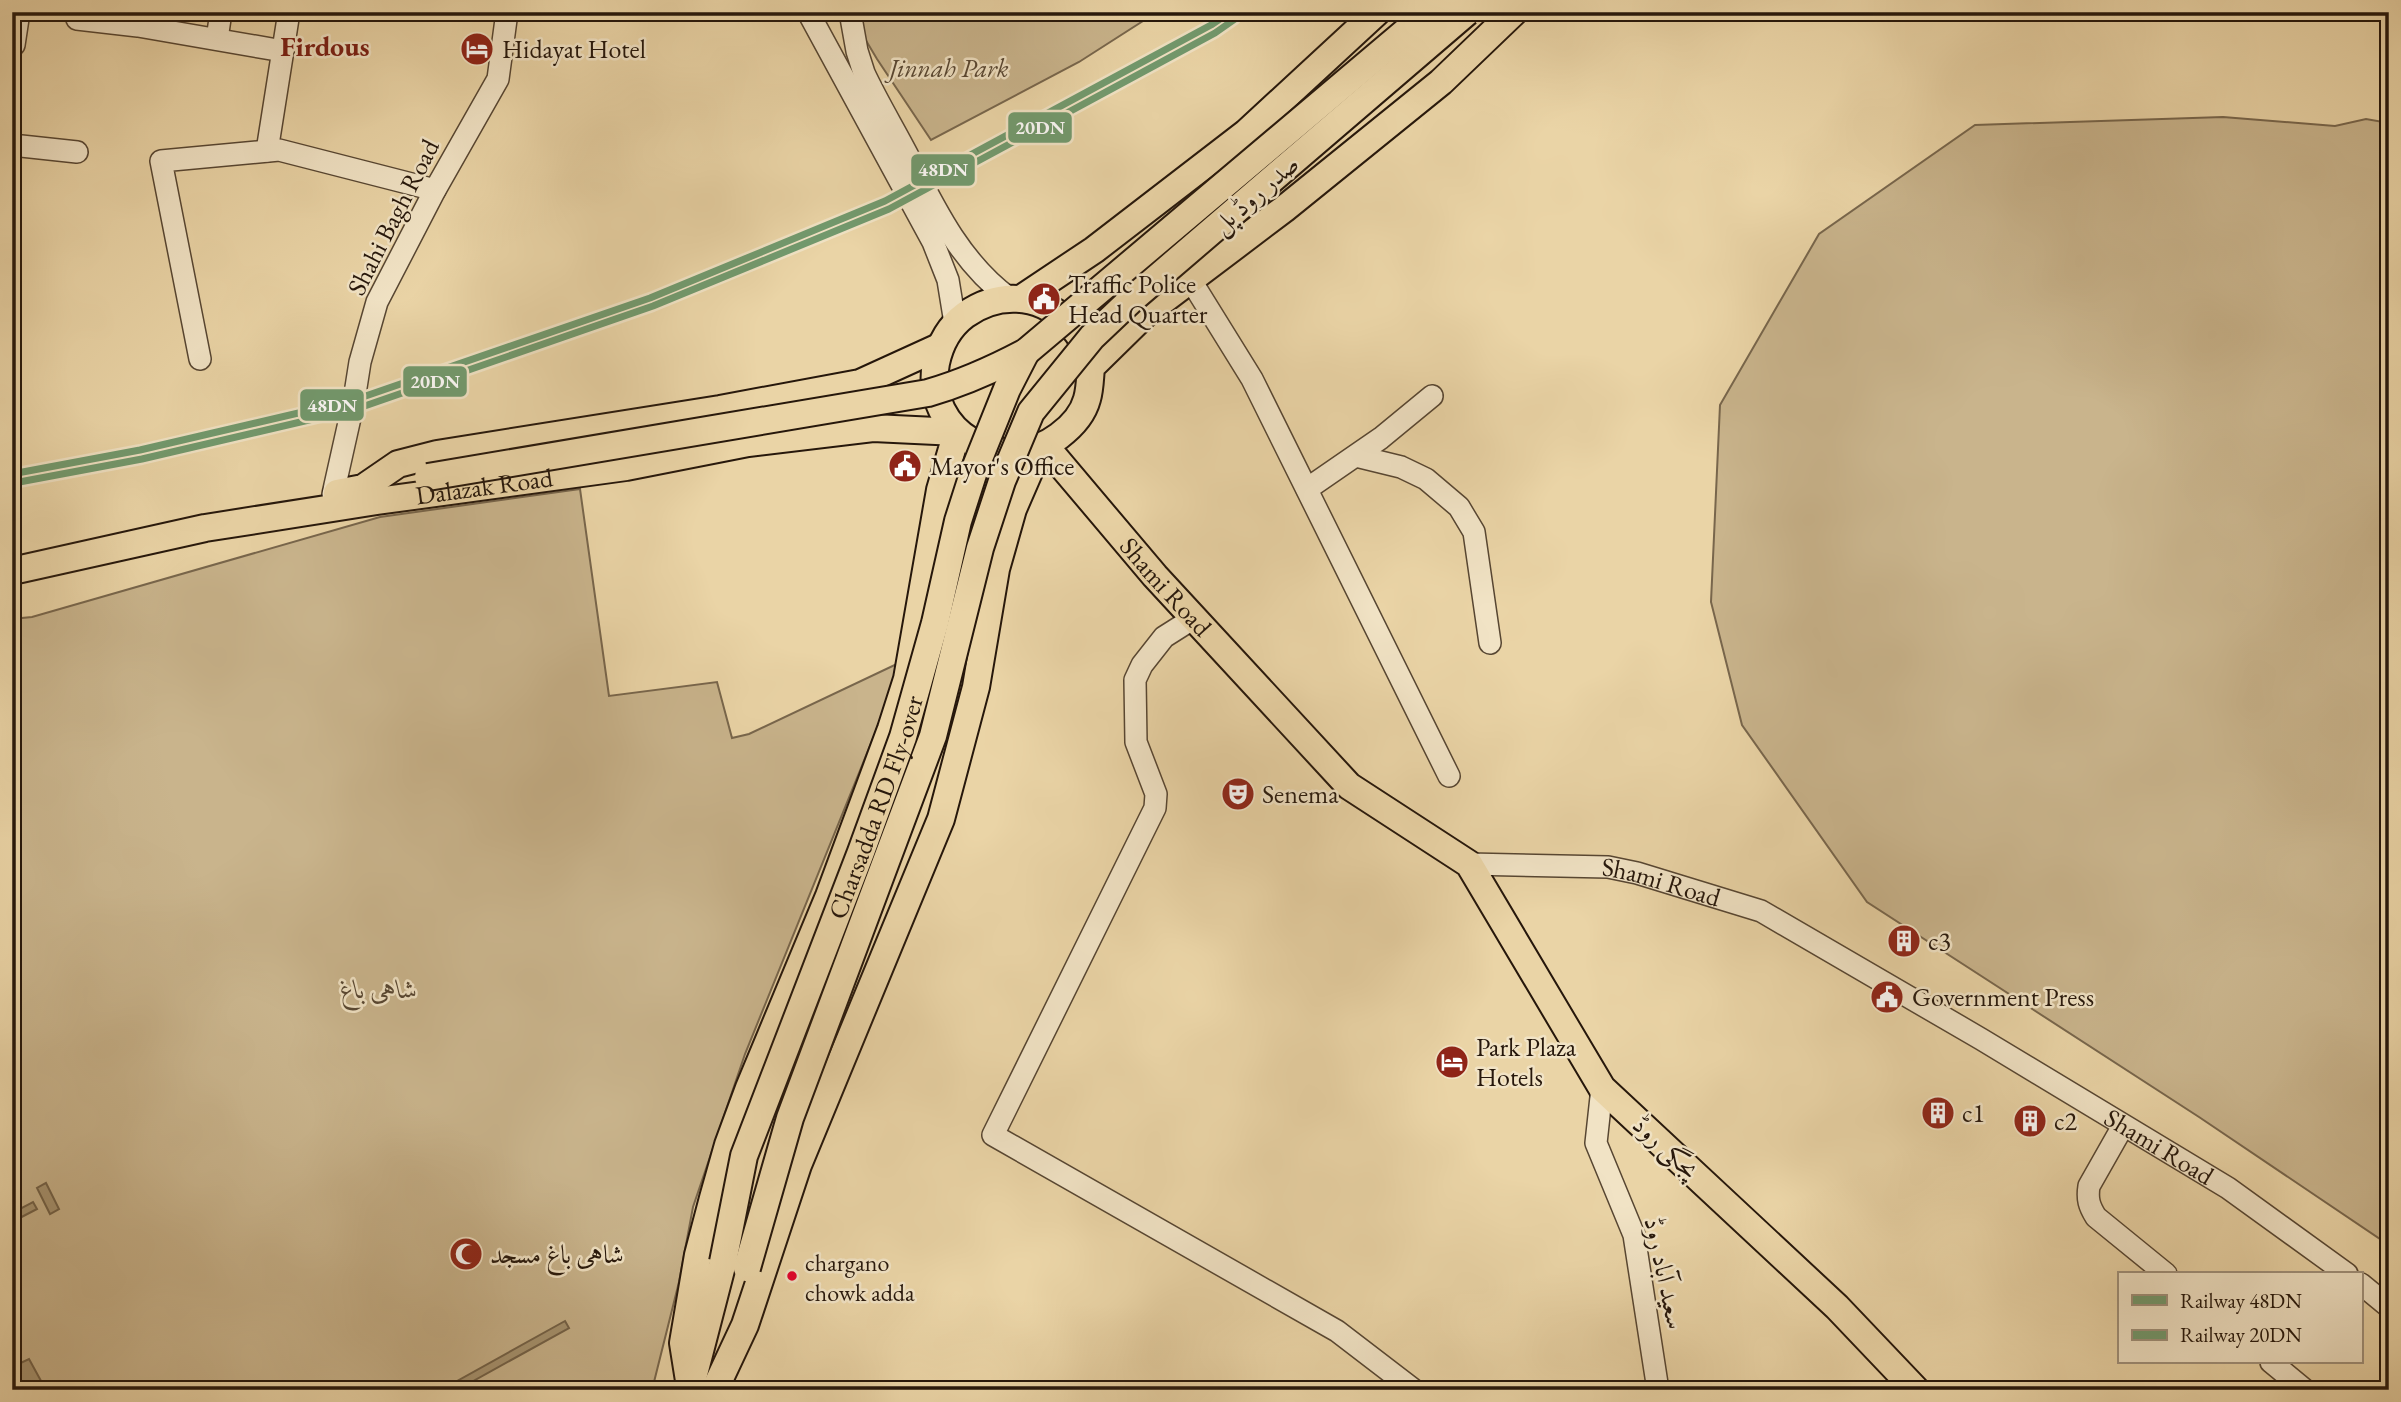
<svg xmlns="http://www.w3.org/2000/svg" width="2401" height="1402" font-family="'EB Garamond',Amiri,serif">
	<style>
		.green { fill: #c9b48c; stroke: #78664c; stroke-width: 2 }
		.water { fill: #a79471; stroke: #736248; stroke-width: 2 }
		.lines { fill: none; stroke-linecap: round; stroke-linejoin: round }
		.minor-casing { stroke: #574632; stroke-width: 24 }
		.major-casing { stroke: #26170b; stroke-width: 30 }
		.minor { stroke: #f1e3c5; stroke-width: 21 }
		.major { stroke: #ead4a6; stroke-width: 26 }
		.major-bridge-casing { stroke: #26170b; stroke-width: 30; stroke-linecap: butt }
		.major-bridge { stroke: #ead4a6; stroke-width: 26 }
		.rail-1-casing { stroke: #f1e3c5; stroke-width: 12 }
		.rail-2-casing { stroke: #f1e3c5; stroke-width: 12 }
		.rail-1 { stroke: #729a6e; stroke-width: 7 }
		.rail-2 { stroke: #729a6e; stroke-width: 7 }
		.bus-dot { fill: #e4002b; stroke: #f1e3c5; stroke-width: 2.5 }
		.labels { text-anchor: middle; stroke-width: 5; stroke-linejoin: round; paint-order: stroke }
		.bus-label { font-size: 24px; fill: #26170b; stroke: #f1e3c5; text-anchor: start }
		.poi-label { font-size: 26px; fill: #26170b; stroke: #f1e3c5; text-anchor: start }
		.park-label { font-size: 26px; font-style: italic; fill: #574632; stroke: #f1e3c5 }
		.street-label { font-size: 26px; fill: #26170b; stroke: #f1e3c5 }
		.neighbourhood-label { font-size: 28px; font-weight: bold; fill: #7a1f14; stroke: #f1e3c5 }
		.line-badge { stroke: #f1e3c5; stroke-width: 2.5 }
		.badge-label { font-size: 19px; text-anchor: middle; font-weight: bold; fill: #fff }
	</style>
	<rect width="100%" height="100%" fill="#ead4a6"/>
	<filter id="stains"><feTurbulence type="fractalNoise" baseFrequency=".00286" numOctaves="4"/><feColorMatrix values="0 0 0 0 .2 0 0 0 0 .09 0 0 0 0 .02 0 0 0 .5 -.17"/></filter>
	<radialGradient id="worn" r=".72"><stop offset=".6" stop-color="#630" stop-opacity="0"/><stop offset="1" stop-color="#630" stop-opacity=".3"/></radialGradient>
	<g class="green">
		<path d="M849 12H1157L1079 62 931 140 877 59Z"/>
		<path d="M2223 117 2335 126 2366 119 2389 123V1245L2199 1117 1867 902 1742 725 1711 602 1720 405 1819 234 1975 125Z"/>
		<path d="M580 489 609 696 717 682 732 738 749 734 901 662 874 736 745 1054 693 1207 679 1282 652 1390H12V619L32 617 380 517Z"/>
	</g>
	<g class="water">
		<path d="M46 1183 59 1209 50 1214 37 1188Z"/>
		<path d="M33 1202 37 1209 12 1222V1213Z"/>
		<path d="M565 1321 569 1328 457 1390H441Z"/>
		<path d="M29 1359 46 1390H12V1367Z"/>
	</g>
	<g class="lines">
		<defs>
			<g id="minor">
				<path d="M78 12 77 19 138 26 283 51"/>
				<path d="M808 12 933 242 948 280 955 323"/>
				<path d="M850 12 857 51 864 73C877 101 893 127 907 154 934 207 960 262 1009 298"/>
				<path d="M217 39 221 12"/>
				<path d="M14 45 19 12"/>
				<path d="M12 145 77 152"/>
				<path d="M267 151 289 12"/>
				<path d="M1190 279 1252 379 1449 776"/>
				<path d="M200 359 161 161 279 150 435 190"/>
				<path d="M1356 456 1401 467 1426 479 1459 507 1474 532 1490 643"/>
				<path d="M1307 489 1381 438 1432 396"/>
				<path d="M333 494 354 400 360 362 377 302 435 190 498 79 507 12"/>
				<path d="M1194 618 1164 637 1142 665 1135 680 1136 742 1156 794 1155 808 993 1135 1337 1331 1414 1390"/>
				<path id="s1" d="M1469 864 1608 867 1637 873 1761 911 1981 1039 2228 1188 2347 1274"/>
				<path d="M1602 1088 1596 1143 1634 1235 1658 1390"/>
				<path d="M2123 1126 2089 1186C2087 1199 2089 1206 2096 1217L2166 1274"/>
				<path d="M2361 1284 2389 1307"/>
				<path d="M2271 1362 2305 1390"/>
			</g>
			<g id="major">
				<path d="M1022 298 1094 250 1246 133 1377 12"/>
				<path d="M1091 367C1087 357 1085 346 1080 337 1077 331 1071 326 1066 321 1038 293 997 292 965 315 949 327 940 344 936 363 923 433 1003 478 1059 436 1071 427 1083 414 1087 399 1090 389 1090 377 1091 367L1145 314 1284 209 1441 82 1514 12"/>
				<path id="s2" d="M1046 447 1155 576 1349 786 1469 864 1602 1088 1837 1307 1916 1390"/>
				<path d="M337 493 363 488 398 464 437 454 720 409 860 383 939 347"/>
				<path id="s3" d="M12 571 205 528 377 501 626 467 748 443 873 428 957 432 940 490 907 679 891 729 829 896 749 1088 728 1145 713 1198 698 1255 683 1343 690 1387"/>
				<path d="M693 1378 723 1262"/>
				<path d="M715 1389 745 1325 798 1165 941 819 976 687 996 569 1013 509 1039 449"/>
			</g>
		</defs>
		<use href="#minor" class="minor-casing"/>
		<use href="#major" class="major-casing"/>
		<use href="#minor" class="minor"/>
		<use href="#major" class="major"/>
		<defs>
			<g id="major-bridge">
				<path d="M428 477 928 393C963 383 994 369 1026 352L1429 12"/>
				<path id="s4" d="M723 1262 744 1156 861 852 903 737 935 623 958 521 974 471 1007 389 1026 352"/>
				<path d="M747 1268 790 1118 933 736 980 548 1002 481 1031 412 1092 337 1130 301 1467 12"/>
			</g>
		</defs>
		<use href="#major-bridge" class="major-bridge-casing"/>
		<use href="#major-bridge" class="major-bridge"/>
		<defs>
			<path id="rail-1" d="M12 474 140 450 354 400 650 298 885 201 1211 25 1230 12"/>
			<path id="rail-2" d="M14 483 142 459 356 409 653 306 889 209 1215 33 1235 19"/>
		</defs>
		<use href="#rail-1" class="rail-1-casing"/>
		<use href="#rail-2" class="rail-2-casing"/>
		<use href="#rail-1" class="rail-1"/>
		<use href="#rail-2" class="rail-2"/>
	</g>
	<defs>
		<symbol id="hotel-disc" viewBox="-11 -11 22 22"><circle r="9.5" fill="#8f2418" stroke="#f1e3c5"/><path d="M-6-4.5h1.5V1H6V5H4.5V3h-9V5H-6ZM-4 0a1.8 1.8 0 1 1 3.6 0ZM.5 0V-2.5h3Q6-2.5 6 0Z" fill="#fff"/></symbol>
		<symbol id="civic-disc" viewBox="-11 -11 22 22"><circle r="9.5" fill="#8f2418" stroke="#f1e3c5"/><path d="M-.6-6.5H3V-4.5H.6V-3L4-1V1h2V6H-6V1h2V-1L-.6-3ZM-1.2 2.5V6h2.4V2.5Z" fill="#fff"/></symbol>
		<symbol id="theatre-disc" viewBox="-11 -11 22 22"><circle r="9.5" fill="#8f2418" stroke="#f1e3c5"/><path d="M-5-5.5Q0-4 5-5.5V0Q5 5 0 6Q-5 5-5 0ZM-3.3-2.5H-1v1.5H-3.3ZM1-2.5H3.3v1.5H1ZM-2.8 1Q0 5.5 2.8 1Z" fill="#fff"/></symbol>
		<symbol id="building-disc" viewBox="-11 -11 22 22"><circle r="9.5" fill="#8f2418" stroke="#f1e3c5"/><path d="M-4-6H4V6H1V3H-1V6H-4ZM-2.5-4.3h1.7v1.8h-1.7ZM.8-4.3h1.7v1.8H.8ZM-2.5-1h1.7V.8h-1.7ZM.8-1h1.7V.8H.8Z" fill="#fff"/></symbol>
		<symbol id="mosque-disc" viewBox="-11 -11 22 22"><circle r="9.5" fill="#8f2418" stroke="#f1e3c5"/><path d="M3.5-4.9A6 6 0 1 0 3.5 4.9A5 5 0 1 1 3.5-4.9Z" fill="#fff"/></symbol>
	</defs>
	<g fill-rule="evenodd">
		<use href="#hotel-disc" x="458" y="30" width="38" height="38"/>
		<use href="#civic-disc" x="1025" y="280" width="38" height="38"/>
		<use href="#civic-disc" x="886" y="447" width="38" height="38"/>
		<use href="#theatre-disc" x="1219" y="775" width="38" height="38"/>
		<use href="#building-disc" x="1885" y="922" width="38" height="38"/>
		<use href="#civic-disc" x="1868" y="978" width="38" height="38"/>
		<use href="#hotel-disc" x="1433" y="1043" width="38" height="38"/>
		<use href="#building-disc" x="1919" y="1094" width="38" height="38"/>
		<use href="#building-disc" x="2011" y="1102" width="38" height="38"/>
		<use href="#mosque-disc" x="447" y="1235" width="38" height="38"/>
	</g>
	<circle class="bus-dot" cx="792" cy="1276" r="6"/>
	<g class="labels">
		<g class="bus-label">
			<text x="805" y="1271">chargano<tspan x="805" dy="30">chowk adda</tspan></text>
		</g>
		<g class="poi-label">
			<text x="502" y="58">Hidayat Hotel</text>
			<text x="1068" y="293">Traffic Police<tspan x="1068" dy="30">Head Quarter</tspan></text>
			<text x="930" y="475">Mayor's Office</text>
			<text x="1262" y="803">Senema</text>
			<text x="1928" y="950">c3</text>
			<text x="1912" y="1006">Government Press</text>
			<text x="1476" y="1056">Park Plaza<tspan x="1476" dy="30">Hotels</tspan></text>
			<text x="1962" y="1122">c1</text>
			<text x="2054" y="1130">c2</text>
			<text x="490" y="1263">شاہی باغ مسجد</text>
		</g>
		<g class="park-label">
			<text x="949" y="77">Jinnah Park</text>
			<text x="379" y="998">شاہی باغ</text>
		</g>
		<g class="street-label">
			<text transform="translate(1255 194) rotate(-41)" y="9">صدر روڈ پل</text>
			<text transform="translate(393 217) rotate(-63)" y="9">Shahi Bagh Road</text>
			<text dy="9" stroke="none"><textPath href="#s3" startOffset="480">Dalazak Road</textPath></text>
			<text dy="9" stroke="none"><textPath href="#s2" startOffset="184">Shami Road</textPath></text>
			<text dy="9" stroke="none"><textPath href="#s4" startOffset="481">Charsadda RD Fly-over</textPath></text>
			<text dy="9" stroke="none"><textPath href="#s1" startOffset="194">Shami Road</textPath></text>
			<text transform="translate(1666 1147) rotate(43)" y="9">پجگی روڈ</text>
			<text dy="9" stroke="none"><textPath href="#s1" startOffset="761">Shami Road</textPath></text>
			<text transform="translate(1665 1273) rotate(78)" y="9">سعید آباد روڈ</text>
		</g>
		<g class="neighbourhood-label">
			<text x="325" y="56">Firdous</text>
		</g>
	</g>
	<g class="line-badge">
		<rect x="1007" y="111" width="66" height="33" rx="7" fill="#729a6e"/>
		<rect x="910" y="153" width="66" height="34" rx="7" fill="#729a6e"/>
		<rect x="402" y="365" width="66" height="33" rx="7" fill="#729a6e"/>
		<rect x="299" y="388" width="66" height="34" rx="7" fill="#729a6e"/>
	</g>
	<g class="badge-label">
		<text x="1040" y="134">20DN</text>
		<text x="943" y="176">48DN</text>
		<text x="435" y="388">20DN</text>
		<text x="332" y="412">48DN</text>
	</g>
	<rect width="2401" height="1402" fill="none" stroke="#ead4a6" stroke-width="42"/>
	<rect x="14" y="14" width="2373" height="1374" fill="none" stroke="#26170b" stroke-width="3.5"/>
	<rect x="21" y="21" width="2359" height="1360" fill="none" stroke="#26170b" stroke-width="2"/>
	<rect x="2118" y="1272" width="245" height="91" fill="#f1e3c5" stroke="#a0917b" stroke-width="2"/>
	<rect x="2132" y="1295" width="35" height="10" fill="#729a6e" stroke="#a0917b" stroke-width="2"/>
	<text x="2180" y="1308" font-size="21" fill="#26170b">Railway 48DN</text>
	<rect x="2132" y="1330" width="35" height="10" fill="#729a6e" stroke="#a0917b" stroke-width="2"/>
	<text x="2180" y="1342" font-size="21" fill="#26170b">Railway 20DN</text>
	<rect width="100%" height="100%" filter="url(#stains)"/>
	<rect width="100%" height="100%" fill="url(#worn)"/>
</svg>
